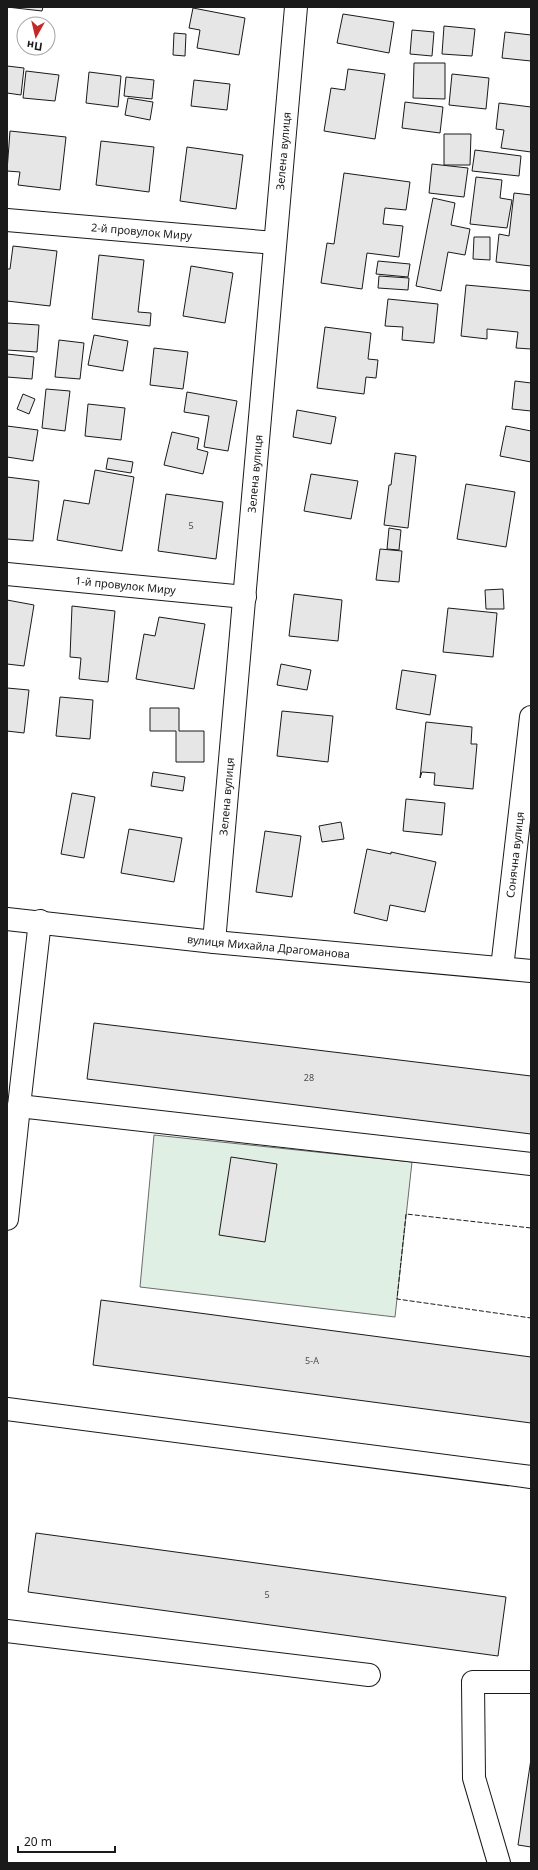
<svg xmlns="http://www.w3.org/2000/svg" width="538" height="1870" font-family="'Noto Sans',sans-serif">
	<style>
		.green { fill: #e0efe3; stroke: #6a6a6a }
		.building { fill: #e6e6e6; stroke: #1a1a1a }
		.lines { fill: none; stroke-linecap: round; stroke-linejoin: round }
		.minor-casing { stroke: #1a1a1a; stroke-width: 24 }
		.minor { stroke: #fff; stroke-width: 22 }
		.fence { stroke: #1a1a1a; stroke-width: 1; stroke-dasharray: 5 2; stroke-linecap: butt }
		.labels { text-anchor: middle; stroke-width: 3; stroke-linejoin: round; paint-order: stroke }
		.number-label { font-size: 9px; fill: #4d4d4d }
		.street-label { font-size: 11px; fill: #1a1a1a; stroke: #fff }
	</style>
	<rect width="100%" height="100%" fill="#fff"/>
	<path class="green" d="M154 1135 412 1162 395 1317 140 1287Z"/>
	<g class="building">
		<path d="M7 7H43L42 11Z"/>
		<path d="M193 8 245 18 239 55 197 48 200 30 189 28Z"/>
		<path d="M343 14 394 22 389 53 337 43Z"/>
		<path d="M444 26 475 29 472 56 442 54Z"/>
		<path d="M412 30 434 32 432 56 410 54Z"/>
		<path d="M505 32 531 35V61L502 58Z"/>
		<path d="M174 33 186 34 185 56 173 55Z"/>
		<path d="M414 63H445V99L413 98Z"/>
		<path d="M7 66 24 68 21 95 7 93Z"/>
		<path d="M348 69 385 74 375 139 324 131 331 88 345 90Z"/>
		<path d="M26 71 59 75 55 101 23 98Z"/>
		<path d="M89 72 121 76 118 107 86 103Z"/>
		<path d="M452 74 489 78 486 109 449 105Z"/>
		<path d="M126 77 154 80 152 99 124 96Z"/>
		<path d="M194 80 230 84 227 110 191 106Z"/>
		<path d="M128 98 153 102 150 120 125 115Z"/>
		<path d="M405 102 443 107 440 133 402 128Z"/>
		<path d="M499 103 531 107V152L501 148 504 130 496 129Z"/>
		<path d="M10 131 66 137 60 190 18 185 20 172 7 171Z"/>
		<path d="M444 134H471L470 165H444Z"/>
		<path d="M101 141 154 147 149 192 96 185Z"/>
		<path d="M187 147 243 155 236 209 180 201Z"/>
		<path d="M475 150 521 156 519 176 472 171Z"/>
		<path d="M432 164 468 168 464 197 429 193Z"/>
		<path d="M344 173 410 182 406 210 385 208 383 224 403 226 399 257 367 253 362 289 321 283 327 243 334 244Z"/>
		<path d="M476 177 502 180 500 198 512 200 507 228 470 224Z"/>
		<path d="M514 193 531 195V266L496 262 499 234 509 236Z"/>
		<path d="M433 198 455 203 451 225 470 229 465 255 448 252 441 291 416 286Z"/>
		<path d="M474 237H490V260L473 259Z"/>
		<path d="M13 246 57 251 50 306 7 301V269H10Z"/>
		<path d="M99 255 144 260 138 312 151 313 150 326 92 319Z"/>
		<path d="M378 261 410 264 408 277 376 274Z"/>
		<path d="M191 266 233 273 225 323 183 316Z"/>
		<path d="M379 276 409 278 408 290 378 288Z"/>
		<path d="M466 285 531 291V349L516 348 518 332 487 329V339L461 336Z"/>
		<path d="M388 299 438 304 434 343 402 340 403 327 385 326Z"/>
		<path d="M7 323 39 325 37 352 7 350Z"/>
		<path d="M325 327 371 333 368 359 378 360 376 378 366 377 364 394 317 388Z"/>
		<path d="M94 335 128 341 123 371 88 365Z"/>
		<path d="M59 340 84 343 80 379 55 377Z"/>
		<path d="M154 348 188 352 183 389 150 385Z"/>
		<path d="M7 354 34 357 32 379 7 377Z"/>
		<path d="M515 381 531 383V411L512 409Z"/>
		<path d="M46 389 70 391 65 431 42 428Z"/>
		<path d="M187 392 237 401 228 451 204 447 209 416 184 412Z"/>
		<path d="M23 394 35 399 29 414 17 409Z"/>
		<path d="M88 404 125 408 121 440 85 436Z"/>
		<path d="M297 410 336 417 331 444 293 437Z"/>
		<path d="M7 426 38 430 33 461 7 457Z"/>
		<path d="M506 426 531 431V462L500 456Z"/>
		<path d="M172 432 199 438 197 449 208 452 203 474 164 465Z"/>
		<path d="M395 453 416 456 408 528 384 525 389 485H391Z"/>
		<path d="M108 458 133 462 131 473 106 469Z"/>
		<path d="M95 470 134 477 122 551 57 540 64 500 89 504Z"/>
		<path d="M311 474 358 481 351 519 304 511Z"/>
		<path d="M7 477 39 481 33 541 7 539Z"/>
		<path d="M466 484 515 492 506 547 457 539Z"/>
		<path d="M166 494 223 502 216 559 158 551Z"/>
		<path d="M389 528 401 530 399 550 387 549Z"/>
		<path d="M380 549 402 551 399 582 376 580Z"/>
		<path d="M503 589 504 609H486L485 590Z"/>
		<path d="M294 594 342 600 338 641 289 636Z"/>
		<path d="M7 600 34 605 24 666 7 664Z"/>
		<path d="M72 606 115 611 108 682 79 679 81 658 70 657Z"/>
		<path d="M448 608 497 613 493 657 443 652Z"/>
		<path d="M159 617 205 624 194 689 136 679 144 634 155 636Z"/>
		<path d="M281 664 311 670 307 690 277 685Z"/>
		<path d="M402 670 436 675 430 715 396 709Z"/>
		<path d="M7 688 29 690 24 733 7 731Z"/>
		<path d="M60 697 93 700 90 739 56 736Z"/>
		<path d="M150 708H179V731H204V762H176V731H150Z"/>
		<path d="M282 711 333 716 328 762 277 756Z"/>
		<path d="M426 722 472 727 471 744H477L473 789 434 785 435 773 422 772 420 778Z"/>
		<path d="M153 772 185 777 183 791 151 786Z"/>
		<path d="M72 793 95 797 84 858 61 854Z"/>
		<path d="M406 799 445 803 442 835 403 831Z"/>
		<path d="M341 822 344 839 322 842 319 826Z"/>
		<path d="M129 829 182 838 174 882 121 873Z"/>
		<path d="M265 831 301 836 292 897 256 892Z"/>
		<path d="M367 849 391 854V852L436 862 425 912 390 905 387 921 354 913Z"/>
		<path d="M94 1023 531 1076V1134L87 1079Z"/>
		<path d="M231 1157 277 1164 265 1242 219 1235Z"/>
		<path d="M101 1300 531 1357V1423L93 1365Z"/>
		<path d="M36 1533 506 1597 498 1656 28 1592Z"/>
		<path d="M531 1759V1847L518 1845Z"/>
	</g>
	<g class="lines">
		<defs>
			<g id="minor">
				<path id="s1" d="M7 220 275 243"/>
				<path id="s2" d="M7 574 245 597"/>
				<path id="s3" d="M7 919 214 942 531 971"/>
				<path id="s4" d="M214 942 296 7"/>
				<path id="s5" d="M502 968 531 717"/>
				<path d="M19 1106 40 921"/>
				<path d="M7 1219 19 1106 531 1164"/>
				<path d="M7 1409 531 1477"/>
				<path d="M7 1631 369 1675"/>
				<path d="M499 1863 474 1778 473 1682H531"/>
			</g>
		</defs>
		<use href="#minor" class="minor-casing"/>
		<use href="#minor" class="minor"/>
		<path class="fence" d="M531 1228 406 1214 397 1299 531 1318"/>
	</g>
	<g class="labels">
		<g class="number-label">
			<text x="191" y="529">5</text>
			<text x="309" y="1081">28</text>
			<text x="312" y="1364">5-А</text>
			<text x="267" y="1598">5</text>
		</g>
		<g class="street-label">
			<text dy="4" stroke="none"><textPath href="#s4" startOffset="794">Зелена вулиця</textPath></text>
			<text dy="4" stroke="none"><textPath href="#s1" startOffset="135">2-й провулок Миру</textPath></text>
			<text dy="4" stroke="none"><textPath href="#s4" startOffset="470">Зелена вулиця</textPath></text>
			<text dy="4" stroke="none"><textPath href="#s2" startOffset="119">1-й провулок Миру</textPath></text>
			<text dy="4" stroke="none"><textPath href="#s4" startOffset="146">Зелена вулиця</textPath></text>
			<text dy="4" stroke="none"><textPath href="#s5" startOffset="114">Сонячна вулиця</textPath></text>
			<text dy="4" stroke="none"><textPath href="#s3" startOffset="263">вулиця Михайла Драгоманова</textPath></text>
		</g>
	</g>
	<rect width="538" height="1870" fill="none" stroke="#1a1a1a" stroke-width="16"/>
	<g transform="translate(36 36) rotate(188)"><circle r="19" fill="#ffffff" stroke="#a3a3a3"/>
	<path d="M0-3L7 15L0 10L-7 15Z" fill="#c62828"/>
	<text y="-6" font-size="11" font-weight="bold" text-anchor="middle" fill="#1a1a1a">Пн</text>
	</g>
	<path d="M18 1846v6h97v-6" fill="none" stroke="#1a1a1a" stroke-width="2"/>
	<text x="24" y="1846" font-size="12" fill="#1a1a1a" stroke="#ffffff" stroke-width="3" paint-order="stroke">20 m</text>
</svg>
